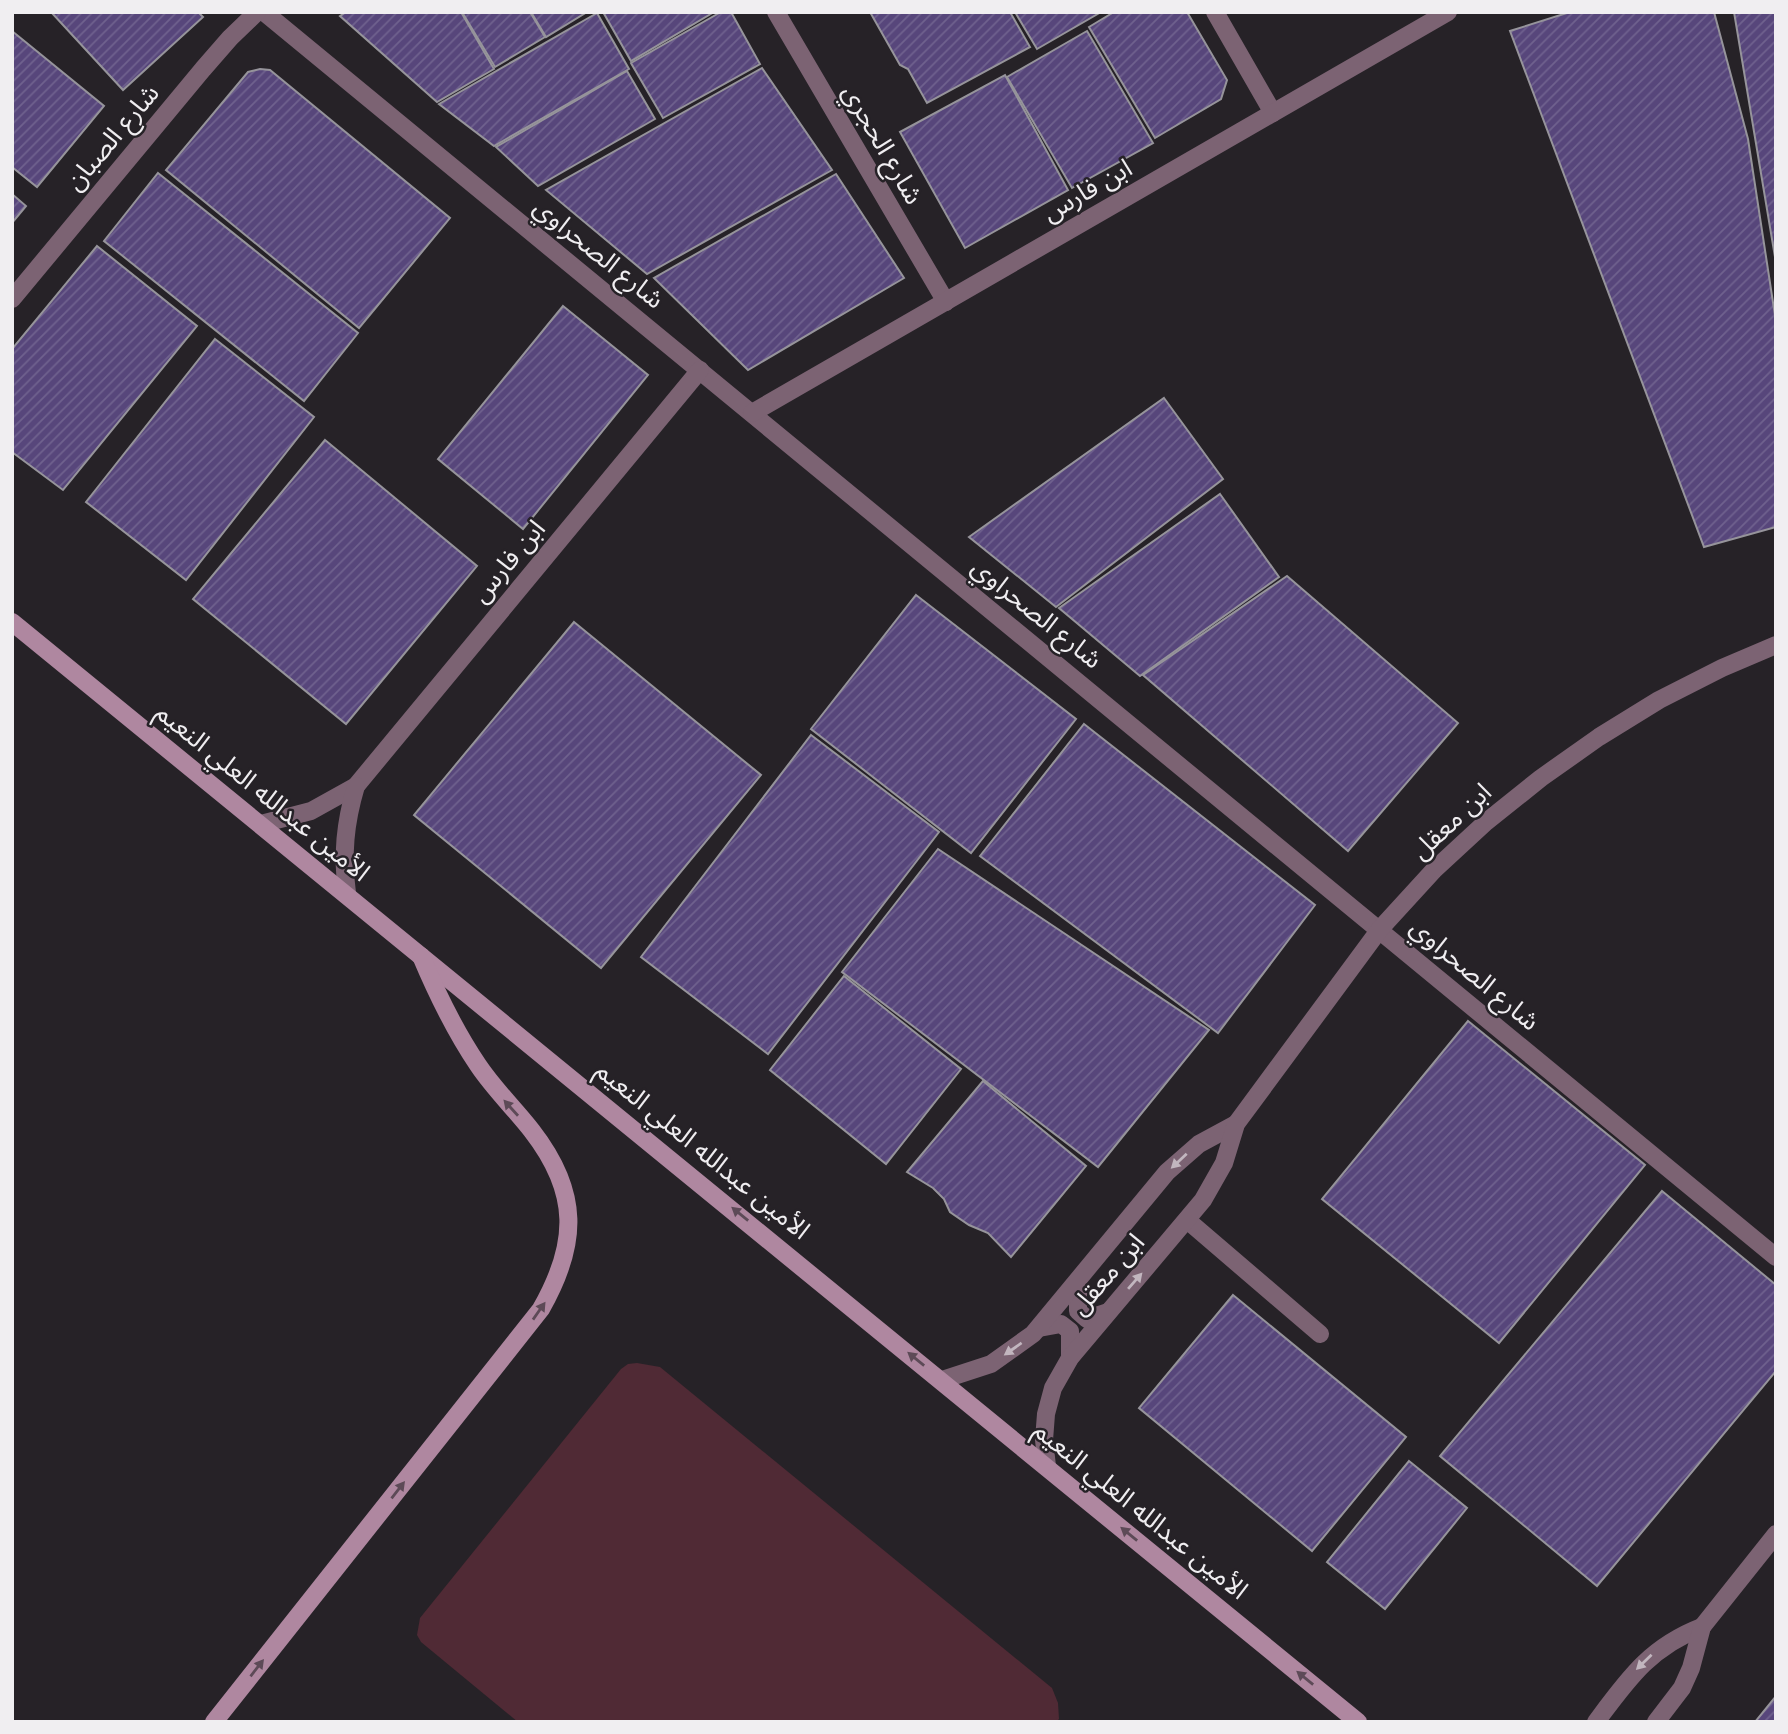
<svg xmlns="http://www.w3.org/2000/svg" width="1788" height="1734" font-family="'Space Grotesk','Noto Sans Arabic',sans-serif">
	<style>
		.park { fill: #502a35 }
		.building { fill: url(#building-hatch); stroke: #96949b; stroke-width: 2 }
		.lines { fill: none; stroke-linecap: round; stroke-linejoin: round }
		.lane { stroke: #7c6373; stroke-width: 18 }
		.street { stroke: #7c6373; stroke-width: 18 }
		.secondary { stroke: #af87a0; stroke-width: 18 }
		.oneway { fill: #5d4a57 }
		.oneway2 { fill: #c2b6bf }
		.labels { text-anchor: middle; stroke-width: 5; stroke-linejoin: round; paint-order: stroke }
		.street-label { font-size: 26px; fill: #f0eef1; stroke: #262227 }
	</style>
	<defs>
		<pattern id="building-hatch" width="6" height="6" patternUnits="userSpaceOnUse" patternTransform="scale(1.75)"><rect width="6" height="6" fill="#57467b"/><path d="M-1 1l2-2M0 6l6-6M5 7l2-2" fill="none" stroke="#6f618e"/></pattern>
	</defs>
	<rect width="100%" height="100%" fill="#262227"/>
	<path class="park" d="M637 1363 660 1367 1052 1688 1058 1703 1059 1719 1056 1722H518L421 1642 417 1635 420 1618 621 1369 628 1364Z"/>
	<g class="building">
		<path d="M51 12H198L203 17 123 90Z"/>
		<path d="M346 12H461L494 69 437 102 340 16Z"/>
		<path d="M462 12H530L545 37 495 67Z"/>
		<path d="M531 12H587L546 37Z"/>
		<path d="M603 12H714L631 61Z"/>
		<path d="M721 12H731L760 64 663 118 631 63Z"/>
		<path d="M870 12H1010L1030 47 927 103 908 69 900 65Z"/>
		<path d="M1015 12H1101L1037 49Z"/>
		<path d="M1114 12H1187L1227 80 1221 99 1155 138 1089 27Z"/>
		<path d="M1714 12 1748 139 1776 322V527L1704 547 1510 31 1570 12Z"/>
		<path d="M1734 12H1776V263Z"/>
		<path d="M597 13 629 69 494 146 439 104Z"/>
		<path d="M12 31 104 106 37 187 12 167Z"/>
		<path d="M1087 31 1153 143 1072 188 1007 77Z"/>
		<path d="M762 68 832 170 647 274 546 190Z"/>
		<path d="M260 69 270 70 450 218 359 328 166 170 248 72Z"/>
		<path d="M627 71 655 119 538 186 496 147Z"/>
		<path d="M1005 75 1068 190 965 248 900 132Z"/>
		<path d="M158 173 358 333 304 401 104 241Z"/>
		<path d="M836 174 904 278 748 370 654 278Z"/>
		<path d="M12 194 26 206 12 223Z"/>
		<path d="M97 246 197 326 63 490 12 452V349Z"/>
		<path d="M563 306 648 375 523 529 438 459Z"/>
		<path d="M215 339 314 417 186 580 86 502Z"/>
		<path d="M1164 398 1223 479 1056 607 969 537Z"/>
		<path d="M325 440 477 566 346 724 193 599Z"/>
		<path d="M1220 494 1279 577 1140 676 1059 608Z"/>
		<path d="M1287 576 1458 723 1348 851 1143 675Z"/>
		<path d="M916 595 1076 719 971 853 811 729Z"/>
		<path d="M574 622 761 775 601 968 414 815Z"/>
		<path d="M1084 724 1315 905 1218 1033 980 856Z"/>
		<path d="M811 735 939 832 768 1054 641 957Z"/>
		<path d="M938 849 1209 1030 1098 1167 842 972Z"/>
		<path d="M844 976 961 1069 886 1164 770 1070Z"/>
		<path d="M1468 1021 1645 1165 1499 1343 1322 1199Z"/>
		<path d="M983 1081 1086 1166 1011 1257 988 1233 969 1225 950 1212 944 1199 933 1188 907 1172Z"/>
		<path d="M1662 1191 1776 1285V1371L1597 1586 1440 1456Z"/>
		<path d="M1233 1295 1406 1437 1312 1551 1139 1408Z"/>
		<path d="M1409 1461 1467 1508 1385 1609 1327 1562Z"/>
		<path d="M1776 1696V1722H1755Z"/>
	</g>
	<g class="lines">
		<path class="lane" d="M1187 1220 1320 1334"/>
		<g class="street">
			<path d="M264 12 1776 1257"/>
			<path d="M776 12 946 302"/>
			<path d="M1215 12 1273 113"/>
			<path d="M12 299 203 69 230 38 257 12"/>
			<path d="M752 413 1448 12"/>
			<path d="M261 824 311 811 356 786 700 370"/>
			<path d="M347 893C342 855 345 823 356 786"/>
			<path d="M1078 1282V1311L1087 1319 1108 1312"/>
			<path d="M1039 1328 1061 1324 1070 1331V1358"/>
			<path d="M942 1380 991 1364 1033 1334 1167 1172 1199 1144 1236 1124"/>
			<path d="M1047 1466 1044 1440 1046 1414 1053 1388 1070 1358 1203 1200 1224 1163 1236 1124 1380 929 1434 870 1486 822 1541 778 1599 737 1659 700 1722 668 1776 645"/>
			<path d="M1596 1722C1628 1679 1650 1647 1702 1627"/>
			<path d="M1656 1722 1682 1688 1691 1668 1702 1627 1776 1534"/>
		</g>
		<g class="secondary">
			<path d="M12 622 1358 1722"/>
			<path d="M214 1722 541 1309C578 1244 580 1193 532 1131 515 1109 494 1089 478 1065 455 1031 437 994 421 956"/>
		</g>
	</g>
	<defs><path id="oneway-solid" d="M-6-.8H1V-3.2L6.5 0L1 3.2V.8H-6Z" transform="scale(1.75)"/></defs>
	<g class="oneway">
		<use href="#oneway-solid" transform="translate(511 1108) rotate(-132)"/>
		<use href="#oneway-solid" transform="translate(740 1214) rotate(-141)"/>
		<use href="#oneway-solid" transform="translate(539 1311) rotate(-55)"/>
		<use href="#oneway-solid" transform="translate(916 1359) rotate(-141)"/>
		<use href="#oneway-solid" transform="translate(398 1490) rotate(-52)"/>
		<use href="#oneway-solid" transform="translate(1129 1534) rotate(-141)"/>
		<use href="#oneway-solid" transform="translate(257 1668) rotate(-52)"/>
		<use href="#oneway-solid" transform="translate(1305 1678) rotate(-141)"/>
	</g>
	<g class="oneway2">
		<use href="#oneway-solid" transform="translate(1179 1161) rotate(137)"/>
		<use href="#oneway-solid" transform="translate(1135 1281) rotate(-49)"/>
		<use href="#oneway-solid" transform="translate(1013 1349) rotate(145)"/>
		<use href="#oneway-solid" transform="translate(1644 1662) rotate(136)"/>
	</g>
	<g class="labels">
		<g class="street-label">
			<text transform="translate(112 137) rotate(-50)" y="9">شارع الصبان</text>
			<text transform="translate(883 144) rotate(60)" y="9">شارع الحجري</text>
			<text transform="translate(1087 190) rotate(-30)" y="9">ابن فارس</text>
			<text transform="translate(599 253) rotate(39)" y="9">شارع الصحراوي</text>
			<text transform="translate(508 561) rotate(-50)" y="9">ابن فارس</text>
			<text transform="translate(1037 613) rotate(39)" y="9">شارع الصحراوي</text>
			<text transform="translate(263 792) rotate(39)" y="9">الأمين عبدالله العلي النعيم</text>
			<text transform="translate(1451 821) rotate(-43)" y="9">ابن معقل</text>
			<text transform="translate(1475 974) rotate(40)" y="9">شارع الصحراوي</text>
			<text transform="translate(703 1150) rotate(39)" y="9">الأمين عبدالله العلي النعيم</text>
			<text transform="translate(1107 1274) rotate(-49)" y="9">ابن معقل</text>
			<text transform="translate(1141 1510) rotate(39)" y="9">الأمين عبدالله العلي النعيم</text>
		</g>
	</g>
	<rect width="1788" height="1734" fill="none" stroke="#f0eef1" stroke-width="28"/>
</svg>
